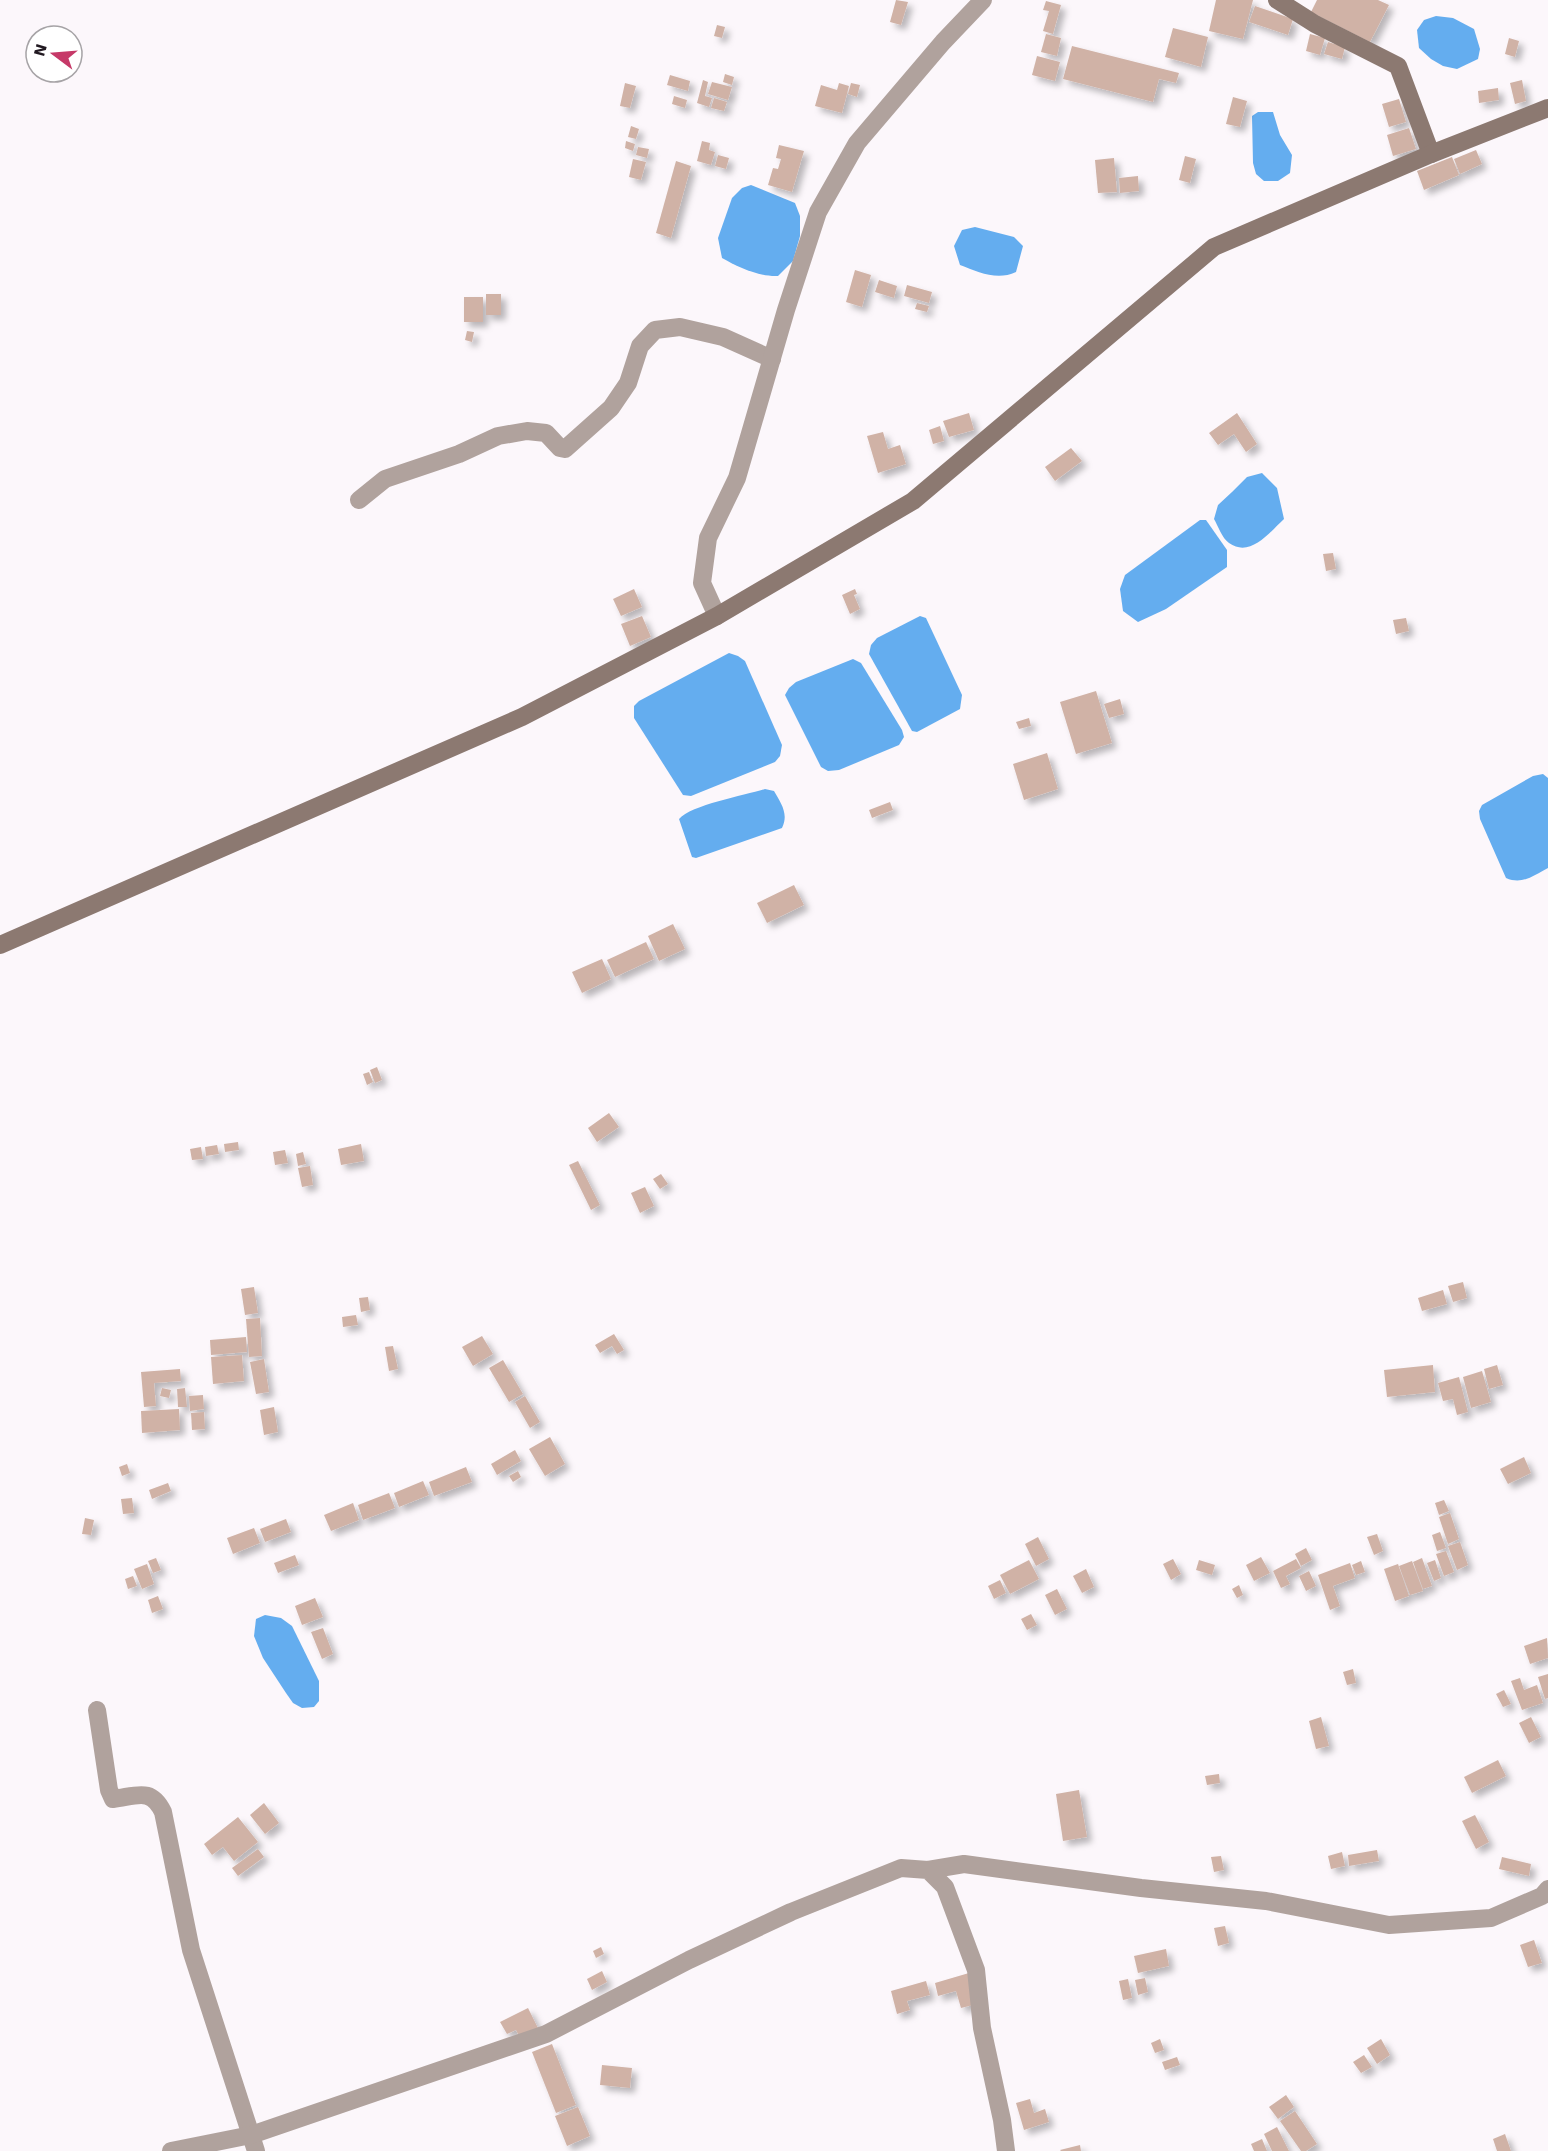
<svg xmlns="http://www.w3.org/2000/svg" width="1548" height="2151" font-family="'Work Sans',sans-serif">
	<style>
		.water { fill: #64adef }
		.building { fill: #d0b2a6; filter: url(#shadow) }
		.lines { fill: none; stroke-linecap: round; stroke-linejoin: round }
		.street { stroke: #b0a29d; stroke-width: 18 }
		.secondary { stroke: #8c7971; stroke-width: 18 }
	</style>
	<defs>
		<filter id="shadow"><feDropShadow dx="5" dy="5" stdDeviation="3" flood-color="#0004"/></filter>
	</defs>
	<rect width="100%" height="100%" fill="#fcf7fb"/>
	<g class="water">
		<path d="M1436 16 1453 18 1474 29 1480 49 1478 59 1457 69 1443 66 1431 59 1419 48 1417 30 1424 20Z"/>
		<path d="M1258 112H1273L1280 135 1292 155 1290 173 1278 181H1264L1256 174 1253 163 1252 116Z"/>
		<path d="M751 185 795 203 800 216V236L793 261 778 276C759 277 738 267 722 258L718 238 732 198 742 188Z"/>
		<path d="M975 227 1014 237 1023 246 1016 272C997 281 978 272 960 265L954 246 962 230Z"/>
		<path d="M1262 473 1277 488 1284 519C1269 533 1250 558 1229 543 1222 538 1218 526 1214 519L1218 505 1232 492 1247 477Z"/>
		<path d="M1200 520H1206L1227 550V567L1166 609 1138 622 1123 611 1120 589 1125 575Z"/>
		<path d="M920 616 926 618 962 695 960 709 917 732 912 731 869 654 871 645 877 638Z"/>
		<path d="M729 653 738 656 745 661 782 745 780 756 775 762 691 796 683 795 634 718V706L639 701Z"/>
		<path d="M853 659 861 663 902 730 904 737 899 745 839 770 828 771 821 767 785 695 789 688 796 682Z"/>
		<path d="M1543 774 1548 778V868C1533 876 1522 885 1506 878L1480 819 1479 811 1482 805 1533 776Z"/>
		<path d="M765 789 774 791C781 803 789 814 782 828L696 858 692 857 679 819C691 805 746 795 765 789Z"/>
		<path d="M265 1615 281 1618 292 1626 319 1681V1701L314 1707 302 1708 293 1703 286 1693 263 1658 254 1636 256 1619Z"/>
	</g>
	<g class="building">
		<path d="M896 0 908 2 901 25 890 22Z"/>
		<path d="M1216 0H1253L1243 39 1209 31Z"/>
		<path d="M1317 0H1378L1389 5 1370 42 1311 12Z"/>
		<path d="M1046 1 1061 5 1053 34 1043 31 1049 11 1043 10Z"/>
		<path d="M1255 6 1293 19 1288 35 1249 22Z"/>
		<path d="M717 25 725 27 722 38 714 36Z"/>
		<path d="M1173 28 1208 37 1201 67 1165 57Z"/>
		<path d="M1046 34 1061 38 1057 56 1041 52Z"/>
		<path d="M1310 34 1325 38 1320 55 1306 51Z"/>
		<path d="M1509 38 1519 41 1515 57 1505 54Z"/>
		<path d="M1328 42 1345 47 1342 59 1324 54Z"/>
		<path d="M1072 46 1179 73 1176 83 1159 79 1153 102 1063 79Z"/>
		<path d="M1037 56 1060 62 1055 81 1032 75Z"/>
		<path d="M725 74 734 77 732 85 723 82Z"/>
		<path d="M670 75 690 81 688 91 667 85Z"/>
		<path d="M703 80 708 82 705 96 712 98 709 107 697 103Z"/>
		<path d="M1522 80 1526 101 1515 104 1510 83Z"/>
		<path d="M712 82 732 87 728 100 708 94Z"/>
		<path d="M625 83 636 86 630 108 620 106Z"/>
		<path d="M839 83 849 86 842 113 815 106 821 85 837 90Z"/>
		<path d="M851 83 860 85 857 97 848 94Z"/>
		<path d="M1498 88 1499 100 1479 103 1478 91Z"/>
		<path d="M674 96 687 100 685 108 672 104Z"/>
		<path d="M1233 97 1247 101 1240 127 1226 124Z"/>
		<path d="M714 98 727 102 724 111 711 108Z"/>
		<path d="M1399 99 1406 122 1389 127 1382 104Z"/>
		<path d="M631 126 639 129 636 139 628 137Z"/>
		<path d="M1409 128 1416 149 1393 156 1387 135Z"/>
		<path d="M626 141 635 144 633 151 625 148Z"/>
		<path d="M702 141 710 143 709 150 715 152 711 165 697 161Z"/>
		<path d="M779 145 804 151 792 192 768 185 773 168 778 169 781 159 776 158Z"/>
		<path d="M638 147 649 149 647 158 636 155Z"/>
		<path d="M1476 150 1482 164 1460 174 1454 159Z"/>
		<path d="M718 155 729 158 726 169 715 166Z"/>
		<path d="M1185 156 1196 159 1190 183 1179 180Z"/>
		<path d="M1452 157 1459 175 1424 190 1417 171Z"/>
		<path d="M1114 158 1117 192 1098 193 1095 160Z"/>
		<path d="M633 159 646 162 641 180 629 177Z"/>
		<path d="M676 161 691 166 671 238 656 233Z"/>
		<path d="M1138 176 1139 191 1120 193 1119 178Z"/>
		<path d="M855 270 871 275 862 307 846 302Z"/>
		<path d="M879 280 897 286 894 298 875 292Z"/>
		<path d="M907 285 932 292 929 303 904 296Z"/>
		<rect x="486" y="294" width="15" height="21"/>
		<rect x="464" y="297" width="19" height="25"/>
		<path d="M917 303 929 306 927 312 915 309Z"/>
		<path d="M467 331 474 332 472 342 465 340Z"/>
		<path d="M969 413 974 430 949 437 943 421Z"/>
		<path d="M1237 413 1257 444 1246 452 1234 434 1218 445 1209 433Z"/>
		<path d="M940 426 944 441 933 444 929 430Z"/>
		<path d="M883 432 888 449 900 445 906 464 878 473 867 436Z"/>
		<path d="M1071 448 1082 461 1055 481 1045 467Z"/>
		<path d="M1333 553 1336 569 1326 571 1323 554Z"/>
		<path d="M634 589 642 607 621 616 613 599Z"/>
		<path d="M855 589 857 594 854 595 860 609 850 614 842 595Z"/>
		<path d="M642 616 651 637 630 646 621 624Z"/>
		<path d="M1406 618 1409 631 1396 634 1393 620Z"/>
		<path d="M1096 691 1112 743 1076 754 1060 702Z"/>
		<path d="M1120 699 1124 714 1109 718 1104 704Z"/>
		<path d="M1029 718 1031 726 1019 729 1016 722Z"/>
		<path d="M1047 753 1058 789 1024 800 1013 764Z"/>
		<path d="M890 802 893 810 872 818 869 810Z"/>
		<path d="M794 885 804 905 767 923 757 903Z"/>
		<path d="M673 924 685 949 659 961 648 936Z"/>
		<path d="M646 942 654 959 615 977 607 960Z"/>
		<path d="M602 959 611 979 582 993 572 972Z"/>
		<path d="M377 1067 382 1080 375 1083 370 1070Z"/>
		<path d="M369 1072 373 1082 367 1085 363 1074Z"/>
		<path d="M609 1113 619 1127 597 1142 588 1128Z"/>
		<path d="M238 1142 239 1150 225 1152 224 1144Z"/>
		<path d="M361 1144 364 1161 341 1165 338 1149Z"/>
		<path d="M217 1145 219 1154 206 1156 205 1147Z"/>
		<path d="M201 1147 203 1159 192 1160 190 1149Z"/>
		<path d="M285 1150 288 1163 275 1165 273 1152Z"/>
		<path d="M303 1152 306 1164 298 1166 296 1154Z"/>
		<path d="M578 1161 600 1205 591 1210 569 1165Z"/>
		<path d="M310 1166 313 1185 302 1187 298 1168Z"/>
		<path d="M661 1174 668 1184 660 1189 653 1179Z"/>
		<path d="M645 1187 654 1206 640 1213 631 1193Z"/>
		<path d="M1463 1282 1467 1298 1453 1302 1448 1286Z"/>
		<path d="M254 1287 258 1313 245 1315 241 1289Z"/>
		<path d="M1443 1290 1447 1304 1422 1311 1418 1298Z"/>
		<path d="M368 1297 370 1310 361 1312 359 1298Z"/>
		<path d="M356 1315 358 1325 343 1327 342 1317Z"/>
		<path d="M260 1318 262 1356 249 1357 246 1319Z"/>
		<path d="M614 1334 624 1350 617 1354 612 1346 600 1353 595 1345Z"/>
		<path d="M482 1336 493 1354 473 1366 462 1347Z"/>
		<path d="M246 1337 247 1352 211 1355 210 1340Z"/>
		<path d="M393 1346 398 1369 389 1371 385 1347Z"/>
		<path d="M242 1355 244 1381 213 1384 211 1357Z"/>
		<path d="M264 1359 269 1392 256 1394 250 1362Z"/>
		<path d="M503 1360 523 1394 509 1402 489 1368Z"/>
		<path d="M1433 1365 1435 1392 1387 1397 1384 1370Z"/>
		<path d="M1497 1365 1503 1385 1489 1389 1484 1369Z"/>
		<path d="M180 1369 181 1381 154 1383 156 1406 144 1407 141 1372Z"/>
		<path d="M1482 1371 1491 1402 1471 1408 1463 1377Z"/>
		<path d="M1459 1377 1468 1412 1457 1415 1453 1399 1443 1401 1438 1383Z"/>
		<path d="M162 1388 171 1390 169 1398 160 1396Z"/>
		<path d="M185 1388 187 1407H178L177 1389Z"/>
		<path d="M203 1395 204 1409 190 1411 189 1396Z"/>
		<path d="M525 1396 540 1422 530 1428 515 1402Z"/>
		<path d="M274 1407 278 1432 264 1435 260 1410Z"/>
		<path d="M179 1409 180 1430 142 1433 141 1411Z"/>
		<path d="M204 1412 205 1429 192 1430 191 1413Z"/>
		<path d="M550 1437 565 1464 545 1476 529 1449Z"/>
		<path d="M515 1450 521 1461 497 1475 491 1464Z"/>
		<path d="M1524 1457 1531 1473 1508 1484 1500 1469Z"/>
		<path d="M127 1464 130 1473 122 1476 119 1467Z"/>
		<path d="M466 1467 472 1482 434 1496 429 1482Z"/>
		<path d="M518 1471 521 1477 513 1482 509 1476Z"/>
		<path d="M423 1481 429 1495 399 1507 394 1493Z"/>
		<path d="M168 1483 171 1491 152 1499 149 1490Z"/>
		<path d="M389 1493 395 1508 363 1520 358 1505Z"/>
		<path d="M132 1498 134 1513 123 1514 121 1499Z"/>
		<path d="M1444 1500 1449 1511 1439 1515 1435 1503Z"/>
		<path d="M353 1503 359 1520 331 1531 324 1515Z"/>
		<path d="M1450 1513 1459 1539 1448 1544 1439 1517Z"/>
		<path d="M85 1518 94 1520 91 1535 82 1534Z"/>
		<path d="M286 1519 291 1532 265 1542 260 1529Z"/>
		<path d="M254 1528 260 1543 233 1554 227 1538Z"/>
		<path d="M1440 1532 1446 1548 1437 1551 1432 1535Z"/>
		<path d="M1377 1534 1383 1551 1374 1555 1367 1537Z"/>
		<path d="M1038 1537 1049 1559 1036 1566 1025 1544Z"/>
		<path d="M1460 1542 1468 1565 1457 1570 1448 1546Z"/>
		<path d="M1306 1548 1312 1560 1301 1566 1295 1554Z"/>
		<path d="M1446 1551 1454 1572 1444 1576 1436 1554Z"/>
		<path d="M295 1555 299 1565 278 1573 274 1563Z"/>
		<path d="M1261 1557 1270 1573 1254 1581 1246 1565Z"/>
		<path d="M156 1558 161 1570 153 1573 148 1561Z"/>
		<path d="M1422 1558 1432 1586 1423 1589 1413 1562Z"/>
		<path d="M1173 1559 1181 1574 1171 1580 1163 1564Z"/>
		<path d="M1296 1559 1301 1568 1286 1576 1290 1584 1281 1588 1273 1571Z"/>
		<path d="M1029 1560 1039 1579 1010 1594 1000 1575Z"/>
		<path d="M1199 1560 1215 1565 1212 1575 1196 1570Z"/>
		<path d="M1435 1560 1441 1578 1434 1581 1427 1563Z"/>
		<path d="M1361 1561 1365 1572 1356 1575 1352 1565Z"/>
		<path d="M1412 1561 1423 1591 1410 1595 1399 1566Z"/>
		<path d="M1350 1563 1355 1578 1333 1586 1340 1606 1330 1610 1318 1575Z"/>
		<path d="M147 1564 154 1584 142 1589 134 1569Z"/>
		<path d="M1398 1564 1409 1596 1395 1601 1384 1569Z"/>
		<path d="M1086 1569 1094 1587 1082 1593 1073 1576Z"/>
		<path d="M1309 1571 1316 1586 1306 1591 1299 1576Z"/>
		<path d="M133 1576 137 1586 128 1589 125 1579Z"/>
		<path d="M1000 1580 1006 1593 994 1599 988 1586Z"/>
		<path d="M1239 1585 1243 1595 1237 1598 1232 1589Z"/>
		<path d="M1057 1589 1067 1609 1055 1615 1045 1595Z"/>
		<path d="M158 1596 163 1609 152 1613 148 1600Z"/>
		<path d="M315 1598 323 1617 302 1625 295 1606Z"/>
		<path d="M1031 1614 1037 1625 1027 1630 1021 1619Z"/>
		<path d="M323 1628 333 1654 322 1659 311 1632Z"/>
		<path d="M1547 1638 1548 1658 1530 1664 1524 1646Z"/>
		<path d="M1353 1669 1356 1683 1347 1685 1343 1672Z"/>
		<path d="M1548 1674V1698L1545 1699 1538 1677Z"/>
		<path d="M1520 1678 1524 1690 1537 1685 1543 1703 1522 1710 1511 1681Z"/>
		<path d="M1504 1690 1511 1704 1503 1707 1496 1694Z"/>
		<path d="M1321 1717 1329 1746 1316 1749 1309 1721Z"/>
		<path d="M1531 1717 1541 1737 1529 1743 1519 1723Z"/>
		<path d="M1498 1760 1506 1776 1472 1793 1464 1777Z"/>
		<path d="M1219 1774 1220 1783 1207 1785 1205 1776Z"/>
		<path d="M1079 1790 1087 1837 1063 1841 1056 1794Z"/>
		<path d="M264 1803 279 1823 265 1834 250 1815Z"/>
		<path d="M1475 1815 1489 1842 1476 1849 1462 1821Z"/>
		<path d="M238 1817 258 1842 234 1861 223 1847 212 1855 204 1844Z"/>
		<path d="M258 1849 264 1857 238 1876 232 1868Z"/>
		<path d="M1377 1850 1379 1861 1349 1866 1348 1855Z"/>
		<path d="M1342 1852 1345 1866 1331 1869 1328 1856Z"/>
		<path d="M1221 1856 1224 1870 1214 1872 1211 1857Z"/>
		<path d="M1502 1857 1531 1864 1529 1876 1499 1869Z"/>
		<path d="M1225 1926 1229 1943 1218 1946 1214 1928Z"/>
		<path d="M1534 1940 1542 1963 1528 1967 1520 1945Z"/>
		<path d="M601 1947 604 1954 596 1958 593 1951Z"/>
		<path d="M1166 1949 1169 1966 1138 1973 1134 1956Z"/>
		<path d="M602 1971 607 1982 592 1990 587 1979Z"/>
		<path d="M969 1973 977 2004 961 2008 956 1991 938 1996 935 1983Z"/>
		<path d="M1145 1978 1148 1992 1138 1995 1135 1980Z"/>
		<path d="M1128 1979 1132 1998 1123 2000 1119 1981Z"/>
		<path d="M926 1981 930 1995 907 2001 910 2010 897 2014 891 1991Z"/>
		<path d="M528 2008 538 2028 520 2038 516 2030 507 2034 500 2022Z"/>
		<path d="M1160 2039 1164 2050 1155 2053 1151 2043Z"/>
		<path d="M1381 2039 1390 2055 1377 2064 1367 2048Z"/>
		<path d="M552 2044 576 2105 556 2113 532 2052Z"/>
		<path d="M1364 2055 1372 2067 1361 2073 1353 2062Z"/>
		<path d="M1177 2057 1180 2065 1165 2070 1162 2062Z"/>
		<path d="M602 2065 632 2068 630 2088 600 2085Z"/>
		<path d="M1286 2095 1294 2107 1278 2119 1269 2107Z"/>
		<path d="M1030 2099 1034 2113 1045 2109 1049 2122 1024 2130 1016 2103Z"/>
		<path d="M578 2107 590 2136 567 2146 555 2116Z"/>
		<path d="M1295 2111 1317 2144 1306 2151H1301L1280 2121Z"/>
		<path d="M1277 2127 1289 2151H1272L1264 2134Z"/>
		<path d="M1505 2134 1511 2151H1497L1493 2139Z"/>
		<path d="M1262 2139 1267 2151H1254L1251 2144Z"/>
		<path d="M1080 2145 1081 2151H1061L1060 2150Z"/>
	</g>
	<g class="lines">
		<g class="street">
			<path d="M359 500 385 479 459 454 498 436 527 431 546 433 560 448 565 449 611 408 628 383 640 346 655 330 680 327 723 337 772 359"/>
			<path d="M717 616 702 583 708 538 737 478 786 310 818 212 857 143 943 42 983 0"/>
			<path d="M97 1710 109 1790 113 1799C137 1796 151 1787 163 1812L191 1950 256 2151"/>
			<path d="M928 1870 964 1864 1141 1888 1266 1901 1389 1925 1491 1918 1542 1896 1548 1889"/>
			<path d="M171 2151 251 2135 546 2034 689 1960 791 1912 901 1868 928 1870 945 1887 976 1970 982 2028 1002 2120 1006 2151"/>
		</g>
		<g class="secondary">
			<path d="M1277 0 1315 24 1398 66 1431 154"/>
			<path d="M0 945 522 717 717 616 913 501 1214 247 1431 154 1548 108"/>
		</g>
	</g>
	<g transform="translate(54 54) rotate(286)"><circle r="28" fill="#ffffff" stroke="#a6a3a6" stroke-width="1.5"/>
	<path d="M0-4.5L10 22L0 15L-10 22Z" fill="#c63968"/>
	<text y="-9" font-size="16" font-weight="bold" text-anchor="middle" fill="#211921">N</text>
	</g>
</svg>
